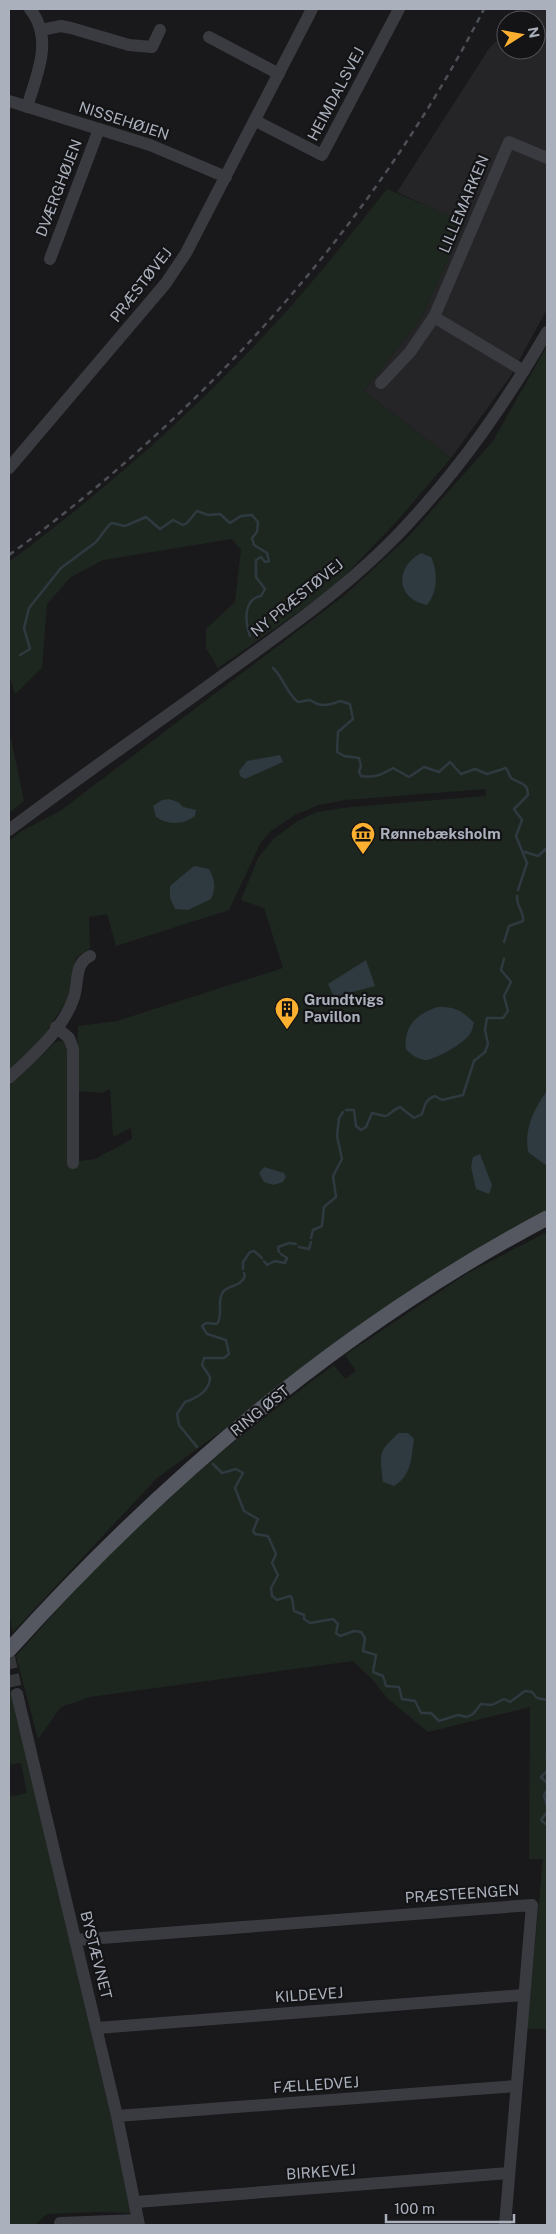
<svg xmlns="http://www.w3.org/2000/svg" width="556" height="2234" font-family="'Public Sans',sans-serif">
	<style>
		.built { fill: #252528 }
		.green { fill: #1e271f }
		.water { fill: #2e3940 }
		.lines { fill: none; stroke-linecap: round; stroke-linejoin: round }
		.stream { stroke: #2e3940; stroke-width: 2.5 }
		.minor-tunnel { stroke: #36373b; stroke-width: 12; stroke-dasharray: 12 6; stroke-linecap: butt }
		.minor { stroke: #393b40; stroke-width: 12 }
		.major { stroke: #555860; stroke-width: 15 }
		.rail { stroke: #4c4f56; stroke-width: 2.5; stroke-dasharray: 6 5; stroke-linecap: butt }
		.labels { text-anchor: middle; stroke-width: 4.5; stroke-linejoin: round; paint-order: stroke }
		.street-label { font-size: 15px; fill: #aab0bc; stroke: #141416 }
		.poi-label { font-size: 15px; font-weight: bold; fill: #aab0bc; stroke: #141416; text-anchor: start }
	</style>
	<rect width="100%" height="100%" fill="#19191b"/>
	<path class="built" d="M515 9H547V309L510 377 451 458 364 391 422 317 464 223 397 192 490 47 500 38 506 27V50H536V20H510Z"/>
	<g class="green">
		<path d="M387 189 465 222 422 317 364 391 451 458 397 521 333 588 218 668 206 648V629L235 602 241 550 232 539 103 560 71 577 47 604 42 668 15 694 9 675V562C103 492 191 415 271 328 312 284 350 236 387 189Z"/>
		<path d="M547 346V1210L450 1265 157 1478 13 1632 9 1615V1086L56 1042 65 1040 71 1049V1162L95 1159 132 1139 131 1128 113 1137 110 1089 102 1093 76 1091 78 1026 117 1021 283 968 264 908 241 900 258 858 273 839 296 822 317 812 350 807 486 796V789L345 800 319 805 295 815 271 831 261 842 229 910 116 946 107 914 89 917 90 948 76 958 69 997 41 1040 9 1071V841L20 832 60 811 345 595 410 535 493 441Z"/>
		<path d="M9 738 11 739 24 801 9 813Z"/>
		<path d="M547 1232V2029H527L543 1859H529L530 1707 428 1732 387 1698 373 1680 353 1661 90 1697 61 1707 38 1739 16 1656C44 1625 71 1593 100 1563 171 1490 252 1425 334 1365L345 1379 356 1371 345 1355 468 1273Z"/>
		<path d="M9 1681 133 2213 98 2212 47 2214 36 2224 9 2225V1797L27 1793 21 1763 9 1765Z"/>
	</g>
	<g class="water">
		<path d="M421 553 431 557C438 572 438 591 427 605 396 599 394 568 421 553Z"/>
		<path d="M280 755 283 762 245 779 240 776 239 771 247 761Z"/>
		<path d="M169 799 178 802 183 807 196 810 195 816C184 825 167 825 156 817L153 806 162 800Z"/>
		<path d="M194 866 209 869C215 880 216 888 211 899L188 910 175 909 170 898V886Z"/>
		<path d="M366 960 375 986 334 997 328 984Z"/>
		<path d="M438 1007C455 1006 463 1011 474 1023 473 1026 472 1031 470 1034 464 1043 437 1059 426 1060 419 1060 410 1054 406 1049 403 1027 417 1013 438 1007Z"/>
		<path d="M547 1091V1166L528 1152C524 1128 534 1109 547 1091Z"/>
		<path d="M480 1154 492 1185 489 1194 476 1189 471 1167 473 1157Z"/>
		<path d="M264 1167 284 1173 286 1177 283 1182 273 1185 264 1182 259 1173Z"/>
		<path d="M399 1433H408L414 1439C411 1458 412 1475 394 1486L383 1482C380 1454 377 1452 399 1433Z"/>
	</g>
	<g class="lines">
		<g class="stream">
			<path d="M20 655 30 649 24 628 29 608 61 568 96 542 109 525 112 523 125 526 146 517 160 529 173 520 183 525 187 523 197 511 208 515 220 514 230 523 241 516 252 515 258 522 257 532 252 538 254 545 267 553 269 561 265 562 261 557 256 560V577L265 589 261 596C243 599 245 622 250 636"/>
			<path d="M273 668C283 677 287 694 298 702L310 700C320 707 328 706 340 701L350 704 353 719 338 732 337 752 344 756 359 758 361 766 359 772 361 776C375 778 381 775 393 768L409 777 424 767 439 772 450 762 461 774 475 769 487 774 506 768 511 778C520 784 528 782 528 795L514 809 522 820 516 836 527 863 518 890"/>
			<path d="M525 852 538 856 547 848"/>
			<path d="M504 942 509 926 523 921C524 911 516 906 517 896"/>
			<path d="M346 1110H354L356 1126 361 1130 366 1127 372 1113C395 1119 382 1115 400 1107L414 1118 422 1114C425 1105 425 1100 435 1096L442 1100 463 1095 474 1061 485 1052 488 1044 485 1030 487 1018H503L508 1011 504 996 511 982 501 970 504 959"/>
			<path d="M311 1238 313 1230 322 1226 324 1207 336 1197 333 1176 342 1159 337 1136 339 1118 343 1112"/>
			<path d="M299 1247 309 1249 311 1242"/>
			<path d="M279 1252 278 1247 289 1243 296 1244"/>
			<path d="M264 1261 267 1265 275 1261 285 1263 287 1258 281 1254"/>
			<path d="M243 1269V1262L250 1252 254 1251 262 1258"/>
			<path d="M197 1447 179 1425 177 1414 185 1402C197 1398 210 1391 210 1377L202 1365 204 1358H224L229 1354 226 1340 207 1334 202 1326 206 1323 217 1324C224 1314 216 1301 223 1292 229 1284 240 1288 245 1276L244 1273"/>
			<path d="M213 1464 222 1473 236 1469 243 1473 235 1488 244 1511 258 1519 253 1531 255 1534 268 1536 276 1554 272 1563 278 1575 271 1588 272 1596 277 1600 290 1596 292 1598 294 1611 304 1615V1619L310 1623 333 1619 338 1624 336 1633 340 1636 354 1631 361 1632 365 1638 363 1651 376 1655 373 1672 383 1676 386 1686 399 1687 402 1699 415 1701 421 1713H431L439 1721 458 1715 467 1717 473 1714 481 1704 492 1705 504 1699 510 1702 525 1691 532 1692 537 1698 547 1700"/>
			<path d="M547 1754V1760"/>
			<path d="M547 1771 541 1777 547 1783"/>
			<path d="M547 1790 544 1795 547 1806"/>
			<path d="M547 1812 541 1820 547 1825"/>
		</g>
		<path class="minor-tunnel" d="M9 1657 17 1694"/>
		<g class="minor">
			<path d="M41 30 61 26 71 28 129 45 152 47 160 30"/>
			<path d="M209 37 279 74"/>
			<path d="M9 101 150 145 226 177"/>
			<path d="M27 107C37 74 54 39 30 9"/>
			<path d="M256 121 322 155 399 9"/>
			<path d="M50 259 99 129"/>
			<path d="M524 371 434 317 509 142 547 158"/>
			<path d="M381 383 410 352 434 317"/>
			<path d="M9 468 166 283 186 253 312 9"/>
			<path d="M9 830C79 777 152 727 223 675 286 630 352 584 405 527 462 466 505 404 547 332"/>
			<path d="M56 1027 69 1038 73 1049V1163"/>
			<path d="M9 1078C33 1055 63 1030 74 997 79 981 74 964 90 956"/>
			<path d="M17 1694 117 2116 139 2225"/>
			<path d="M75 1940 532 1905 505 2225"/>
			<path d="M97 2028 524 1995"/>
			<path d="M117 2116 516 2086"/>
			<path d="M136 2202 509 2173"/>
			<path d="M60 2223 138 2220"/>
		</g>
		<path class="major" d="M9 1650C163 1479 343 1326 547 1218"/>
		<path class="rail" d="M9 555C205 413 374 224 484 9"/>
	</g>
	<defs>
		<symbol id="museum-pin" viewBox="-11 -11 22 30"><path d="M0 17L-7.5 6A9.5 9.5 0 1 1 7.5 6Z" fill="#fdb02f" stroke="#141416"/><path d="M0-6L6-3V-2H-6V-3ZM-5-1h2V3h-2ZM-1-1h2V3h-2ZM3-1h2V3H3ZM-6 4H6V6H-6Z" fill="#111"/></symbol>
		<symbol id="building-pin" viewBox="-11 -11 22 30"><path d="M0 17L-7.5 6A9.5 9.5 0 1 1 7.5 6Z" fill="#fdb02f" stroke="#141416"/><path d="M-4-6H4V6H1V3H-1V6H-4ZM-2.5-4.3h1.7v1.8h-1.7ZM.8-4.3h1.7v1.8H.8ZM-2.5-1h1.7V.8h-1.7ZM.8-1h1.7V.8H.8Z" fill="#111"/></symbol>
	</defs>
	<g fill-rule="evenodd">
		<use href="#museum-pin" x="349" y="820" width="28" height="38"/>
		<use href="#building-pin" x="273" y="995" width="28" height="38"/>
	</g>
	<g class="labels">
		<g class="street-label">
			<text transform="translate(336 94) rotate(-62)" y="5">HEIMDALSVEJ</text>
			<text transform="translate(124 121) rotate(18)" y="5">NISSEHØJEN</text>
			<text transform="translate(59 188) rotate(-69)" y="5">DVÆRGHØJEN</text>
			<text transform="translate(464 204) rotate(-67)" y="5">LILLEMARKEN</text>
			<text transform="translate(141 285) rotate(-52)" y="5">PRÆSTØVEJ</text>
			<text transform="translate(297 598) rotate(-39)" y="5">NY PRÆSTØVEJ</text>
			<text transform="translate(260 1411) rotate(-39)" y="5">RING ØST</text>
			<text transform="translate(462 1894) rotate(-4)" y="5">PRÆSTEENGEN</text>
			<text transform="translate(96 1955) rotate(76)" y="5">BYSTÆVNET</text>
			<text transform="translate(309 1995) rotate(-4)" y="5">KILDEVEJ</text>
			<text transform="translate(316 2085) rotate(-4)" y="5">FÆLLEDVEJ</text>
			<text transform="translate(321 2172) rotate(-4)" y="5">BIRKEVEJ</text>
		</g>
		<g class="poi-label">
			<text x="380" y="839">Rønnebæksholm</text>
			<text x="304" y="1005">Grundtvigs<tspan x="304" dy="17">Pavillon</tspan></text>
		</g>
	</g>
	<rect width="556" height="2234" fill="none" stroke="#aab0bc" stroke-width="20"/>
	<g transform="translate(521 35) rotate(79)"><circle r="24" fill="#141416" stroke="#505258"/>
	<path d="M0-4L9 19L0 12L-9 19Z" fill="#fdb02f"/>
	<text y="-8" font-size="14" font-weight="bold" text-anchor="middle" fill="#aab0bc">N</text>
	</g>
	<path d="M386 2214v8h128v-8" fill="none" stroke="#aab0bc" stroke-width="2.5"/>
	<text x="394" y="2214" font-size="15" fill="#aab0bc" stroke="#141416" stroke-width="4" paint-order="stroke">100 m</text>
</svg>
